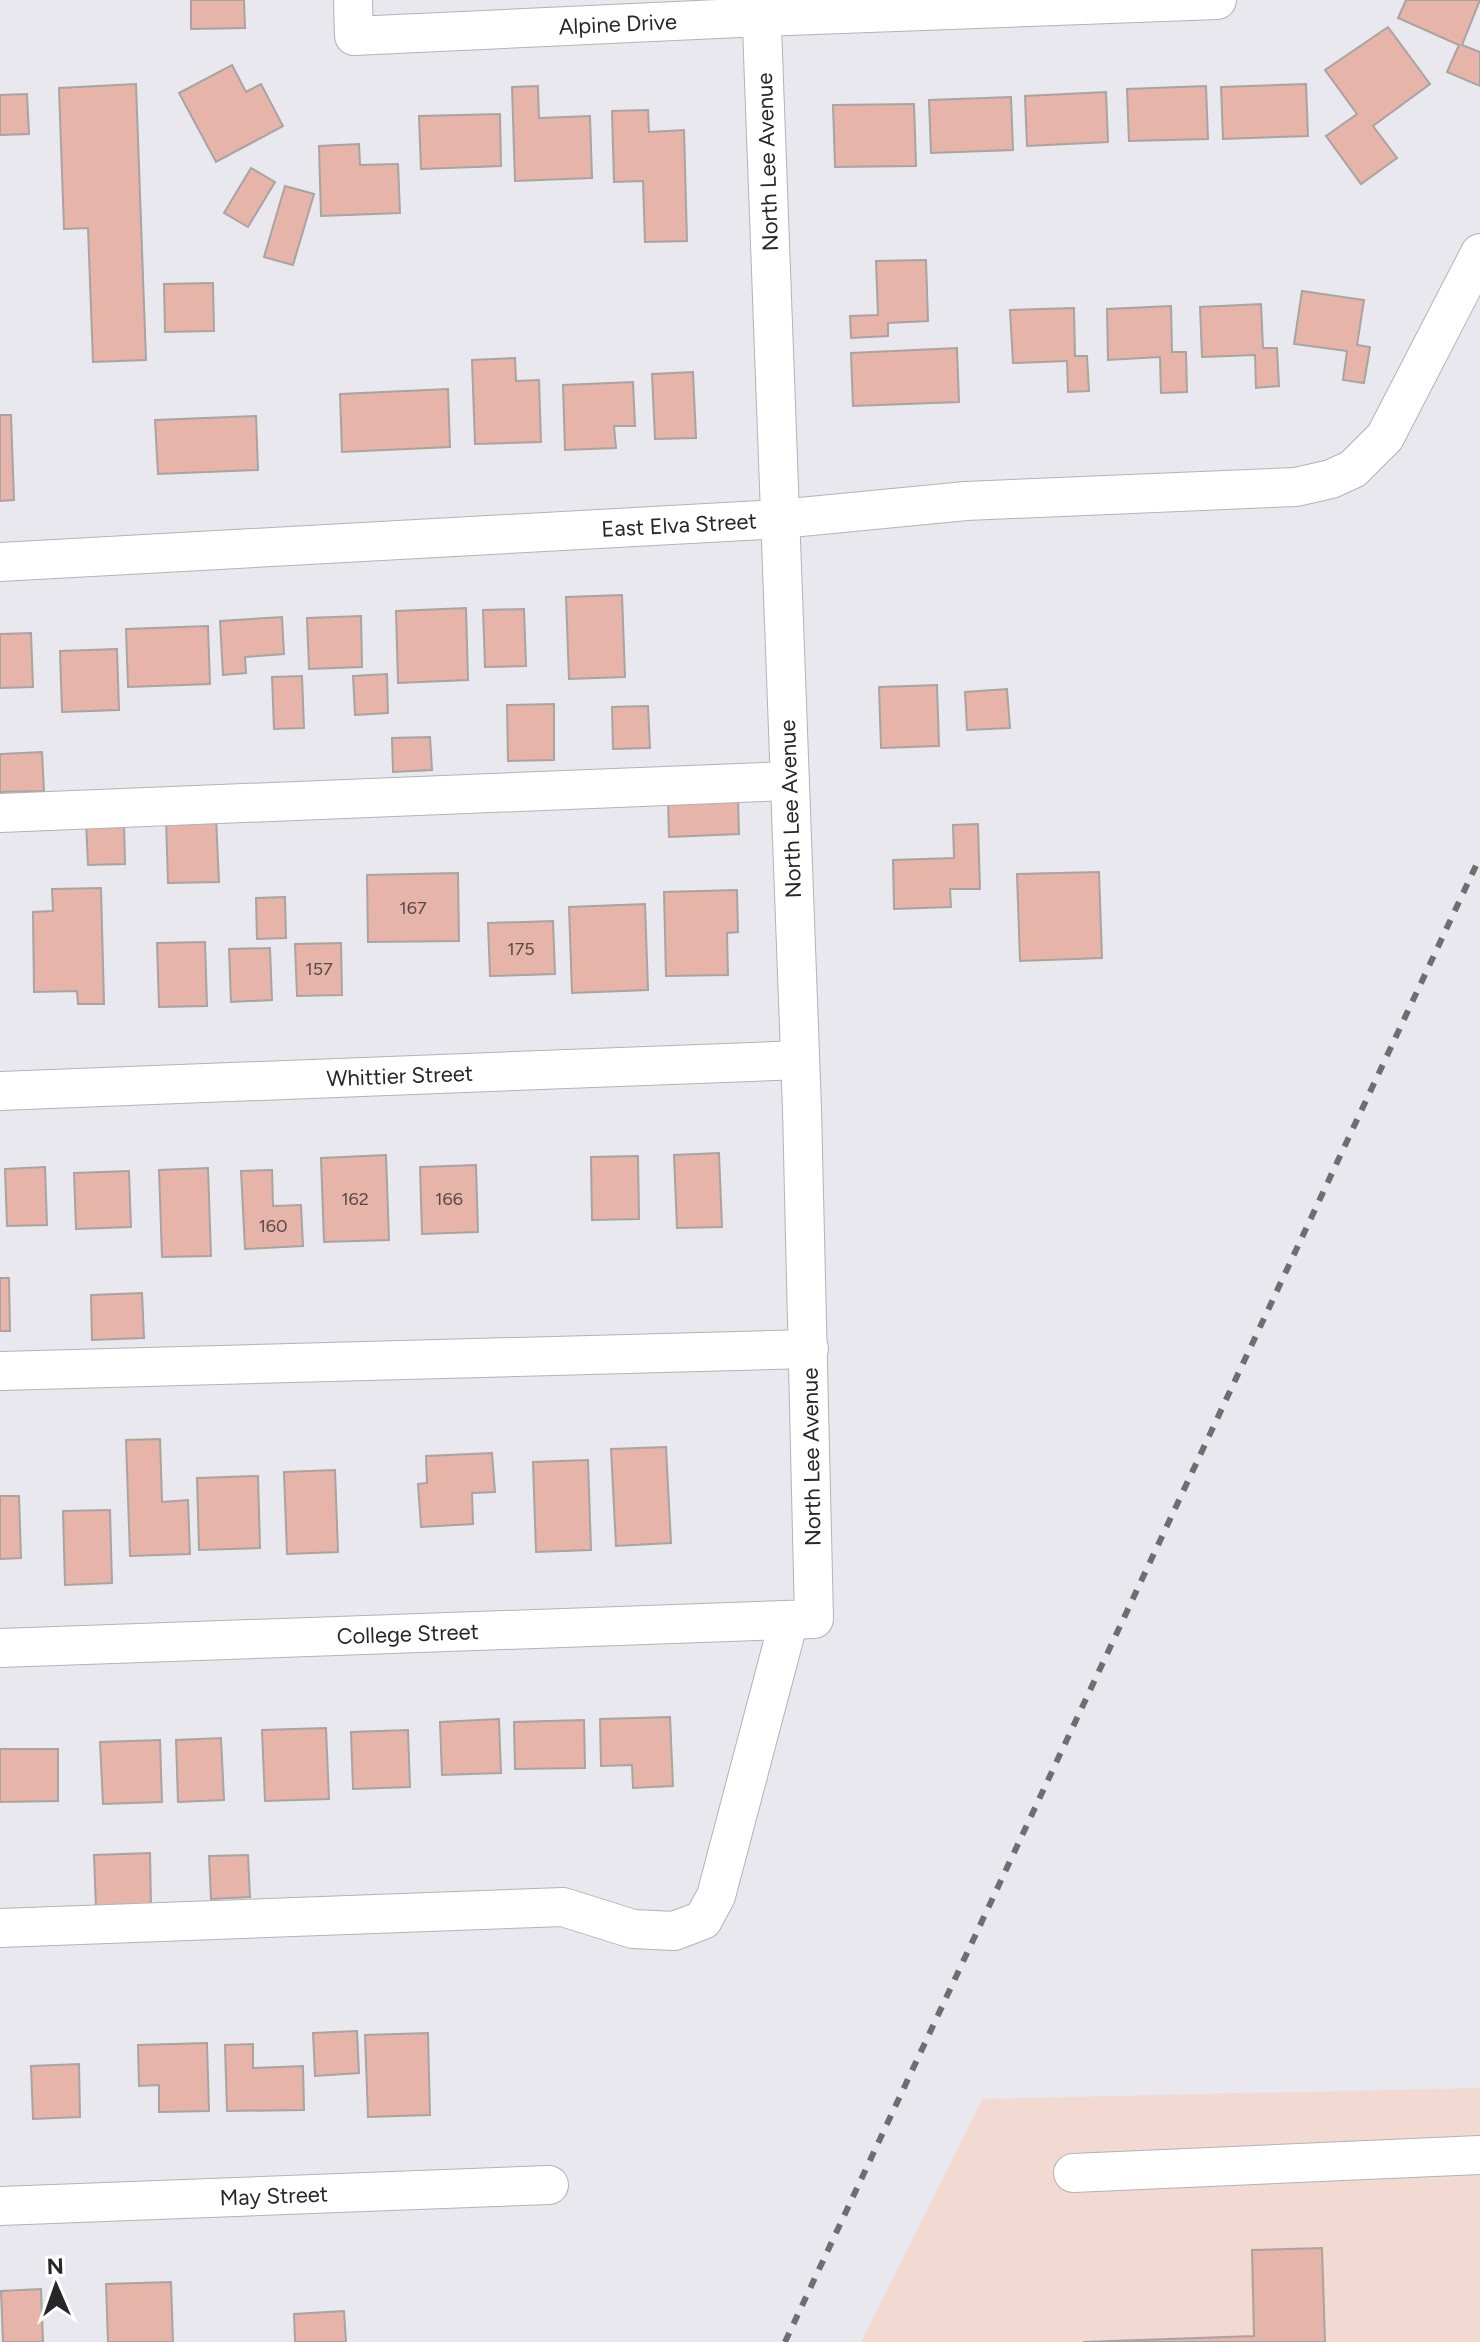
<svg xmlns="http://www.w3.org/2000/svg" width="1480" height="2342" font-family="Figtree,sans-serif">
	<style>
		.commercial { fill: #f2d9d1 }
		.building { fill: #e6b4a9; stroke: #a9a3a1; stroke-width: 2 }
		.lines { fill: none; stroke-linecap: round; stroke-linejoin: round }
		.minor-casing { stroke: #b3b2b7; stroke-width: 40 }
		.minor { stroke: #fff; stroke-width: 38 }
		.rail { stroke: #6e6d70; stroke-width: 6; stroke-dasharray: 10 10; stroke-linecap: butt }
		.labels { text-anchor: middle; stroke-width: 8; stroke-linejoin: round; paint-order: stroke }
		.number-label { font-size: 18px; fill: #574a48 }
		.street-label { font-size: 22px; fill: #272628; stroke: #fff }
	</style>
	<rect width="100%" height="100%" fill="#e9e8ee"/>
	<path class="commercial" d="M1480 2088V2342H861L982 2099Z"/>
	<g class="building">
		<path d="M191 0H244L245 28 191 29Z"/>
		<path d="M1406 0H1480L1462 45 1480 52V86L1447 72 1459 45 1398 18Z"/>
		<path d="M1388 27 1430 84 1373 126 1397 158 1361 184 1326 136 1357 114 1325 70Z"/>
		<path d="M232 65 246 92 261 84 283 126 216 162 179 93Z"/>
		<path d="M136 84 146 360 93 362 88 228 64 229 59 88Z"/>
		<path d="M1306 84 1308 136 1223 139 1221 87Z"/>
		<path d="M538 86 539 118 590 116 592 178 515 181 512 87Z"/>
		<path d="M1206 86 1208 139 1129 141 1127 89Z"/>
		<path d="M1106 92 1108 142 1027 146 1025 96Z"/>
		<path d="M27 94 29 134 0 135V95Z"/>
		<path d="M1011 97 1013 150 931 153 929 100Z"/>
		<path d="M914 104 916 166 835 167 833 105Z"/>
		<path d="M648 110 649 132 684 130 687 241 645 242 643 181 614 182 612 111Z"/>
		<path d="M500 114 501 166 421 169 419 116Z"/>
		<path d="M359 144 360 165 398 164 400 213 321 216 319 146Z"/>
		<path d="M251 168 275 182 248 227 224 213Z"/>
		<path d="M285 186 314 194 293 265 264 257Z"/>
		<path d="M926 260 928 321 888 323V336L851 338 850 316 878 315 876 261Z"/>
		<path d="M213 283 214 331 165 332 164 284Z"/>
		<path d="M1302 291 1364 300 1357 345 1370 347 1364 383 1343 380 1347 351 1294 344Z"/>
		<path d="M1261 304 1263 348H1277L1279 386 1256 388 1255 355 1202 357 1200 307Z"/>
		<path d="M1171 306 1172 352H1186L1187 392 1161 393 1160 357 1108 360 1107 309Z"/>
		<path d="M1074 308 1075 356H1087L1089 391 1068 392 1067 361 1013 363 1010 310Z"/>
		<path d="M957 348 959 402 853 406 851 353Z"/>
		<path d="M515 358 516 381 539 380 541 442 475 444 472 360Z"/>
		<path d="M693 372 696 438 655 439 652 374Z"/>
		<path d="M633 382 635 426H614L616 448 565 450 563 385Z"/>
		<path d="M448 389 450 447 342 452 340 394Z"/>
		<path d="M0 415H11L14 500 0 501Z"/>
		<path d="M256 416 258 470 158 474 155 420Z"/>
		<path d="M622 595 625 677 569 679 566 597Z"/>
		<path d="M466 608 468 680 398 683 396 611Z"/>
		<path d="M524 609 526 666 485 667 483 610Z"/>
		<path d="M361 616 362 667 309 669 307 618Z"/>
		<path d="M282 617 284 654 245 657 246 673 223 675 220 621Z"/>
		<path d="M208 626 210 684 128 687 126 629Z"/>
		<path d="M31 633 33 687 0 688V634Z"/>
		<path d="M117 649 119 710 62 712 60 651Z"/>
		<path d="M387 674 388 713 355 715 353 676Z"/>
		<path d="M302 676 304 728 274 729 272 677Z"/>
		<path d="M937 685 939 746 881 748 879 687Z"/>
		<path d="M1007 689 1010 728 967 730 965 692Z"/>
		<path d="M554 704V760L508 761 507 705Z"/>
		<path d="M648 706 650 748 613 749 612 707Z"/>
		<path d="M430 737 432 770 393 772 392 738Z"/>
		<path d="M42 752 44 791 0 792V754Z"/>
		<path d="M738 798 739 834 669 837 668 800Z"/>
		<path d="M216 817 219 882 168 883 166 819Z"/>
		<path d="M86 821H124L125 864 88 865Z"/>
		<path d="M978 824 980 889H950L951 907 894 909 893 860 954 858 953 825Z"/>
		<path d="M1099 872 1102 958 1020 961 1017 874Z"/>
		<path d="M458 873 459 941 368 942 367 875Z"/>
		<path d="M101 888 104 1004H78L77 991 34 992 33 912 53 911 52 889Z"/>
		<path d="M737 890 738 932 727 933 728 975 666 976 664 892Z"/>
		<path d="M285 897 286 938 257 939 256 898Z"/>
		<path d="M645 904 648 990 572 993 569 907Z"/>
		<path d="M553 921 555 974 490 976 488 923Z"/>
		<path d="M205 942 207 1006 159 1007 157 943Z"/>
		<path d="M341 943 342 995 297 996 295 944Z"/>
		<path d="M270 948 272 1000 231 1002 229 949Z"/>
		<path d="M719 1153 722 1227 677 1228 674 1155Z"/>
		<path d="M386 1155 389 1240 324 1242 321 1158Z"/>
		<path d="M638 1156 639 1219 592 1220 591 1157Z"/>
		<path d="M476 1165 478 1232 422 1234 420 1167Z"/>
		<path d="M45 1167 47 1225 7 1226 5 1169Z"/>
		<path d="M208 1168 211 1256 162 1257 159 1170Z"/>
		<path d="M272 1170 273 1206 301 1205 303 1246 245 1249 241 1171Z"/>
		<path d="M129 1171 131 1227 76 1229 74 1173Z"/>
		<path d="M0 1278H9L10 1331H0Z"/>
		<path d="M142 1293 144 1338 92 1340 91 1295Z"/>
		<path d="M160 1439 162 1502 188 1500 190 1554 130 1556 126 1440Z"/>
		<path d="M666 1447 671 1543 616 1546 611 1449Z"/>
		<path d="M492 1453 495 1492 472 1493 473 1524 421 1527 418 1484 427 1483 426 1456Z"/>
		<path d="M588 1460 591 1550 536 1552 533 1462Z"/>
		<path d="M335 1470 338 1552 287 1554 284 1472Z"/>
		<path d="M258 1476 260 1548 199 1550 197 1478Z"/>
		<path d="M0 1496H19L21 1558 0 1559Z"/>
		<path d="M110 1510 112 1583 65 1585 63 1511Z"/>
		<path d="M670 1717 673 1786 633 1788 632 1765 601 1766 600 1719Z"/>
		<path d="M499 1719 501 1773 442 1775 440 1722Z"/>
		<path d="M584 1720 585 1768 515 1769 514 1722Z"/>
		<path d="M326 1728 329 1799 265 1801 262 1730Z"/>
		<path d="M408 1730 410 1787 353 1789 351 1732Z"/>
		<path d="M221 1738 224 1800 178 1802 176 1740Z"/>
		<path d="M160 1740 162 1802 103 1804 100 1742Z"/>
		<path d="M0 1749H58V1801L0 1802Z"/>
		<path d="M150 1853 151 1907 96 1909 94 1855Z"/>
		<path d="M248 1855 250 1897 211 1899 209 1856Z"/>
		<path d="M357 2031 359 2073 315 2076 313 2033Z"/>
		<path d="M428 2033 430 2115 368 2117 365 2035Z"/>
		<path d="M207 2043 209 2111 159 2112V2085L139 2086 138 2045Z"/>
		<path d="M253 2044V2068L303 2066 304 2110 227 2111 225 2045Z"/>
		<path d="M79 2064 80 2117 33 2119 31 2066Z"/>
		<path d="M1322 2248 1325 2342H1083L1254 2336 1252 2250Z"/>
		<path d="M171 2282 173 2342H108L106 2284Z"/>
		<path d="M41 2289 43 2342H3L1 2291Z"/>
		<path d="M344 2311 346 2342H295L294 2314Z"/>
	</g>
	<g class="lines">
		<defs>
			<g id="minor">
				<path id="s1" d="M353 0 354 36 761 17 1217 0"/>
				<path id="s2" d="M0 562 780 519 966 501 1296 487 1331 479 1353 469 1385 437 1480 253"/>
				<path d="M0 813 788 781"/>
				<path id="s3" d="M0 1091 800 1060"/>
				<path d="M0 1371 809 1349"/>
				<path id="s4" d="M0 1648 814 1619 802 1109 761 0"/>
				<path d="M0 1928 563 1907 633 1929 674 1931 703 1920 716 1896 789 1620"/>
				<path d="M1073 2173 1480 2155"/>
				<path id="s5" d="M0 2206 549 2185"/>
			</g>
		</defs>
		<use href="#minor" class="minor-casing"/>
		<use href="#minor" class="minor"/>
		<path class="rail" d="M785 2342 1480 857"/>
	</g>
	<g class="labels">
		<g class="number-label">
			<text x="413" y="914">167</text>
			<text x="521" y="955">175</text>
			<text x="319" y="975">157</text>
			<text x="355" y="1205">162</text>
			<text x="449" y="1205">166</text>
			<text x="273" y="1232">160</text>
		</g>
		<g class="street-label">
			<text dy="8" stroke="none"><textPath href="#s1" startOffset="300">Alpine Drive</textPath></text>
			<text transform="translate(767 162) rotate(-92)" y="8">North Lee Avenue</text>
			<text dy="8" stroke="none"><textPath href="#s2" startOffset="680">East Elva Street</textPath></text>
			<text transform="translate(790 809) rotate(-92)" y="8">North Lee Avenue</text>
			<text dy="8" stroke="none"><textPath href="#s3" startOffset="400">Whittier Street</textPath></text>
			<text transform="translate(811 1457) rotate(-91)" y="8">North Lee Avenue</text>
			<text dy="8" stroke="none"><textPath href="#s4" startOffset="408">College Street</textPath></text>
			<text dy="8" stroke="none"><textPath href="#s5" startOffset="274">May Street</textPath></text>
		</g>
	</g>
	<g transform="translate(56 2286) rotate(358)" stroke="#ffffff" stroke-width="6" paint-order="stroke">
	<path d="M0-6L14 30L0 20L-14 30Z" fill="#272628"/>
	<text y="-12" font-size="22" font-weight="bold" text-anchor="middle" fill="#272628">N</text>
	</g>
</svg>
